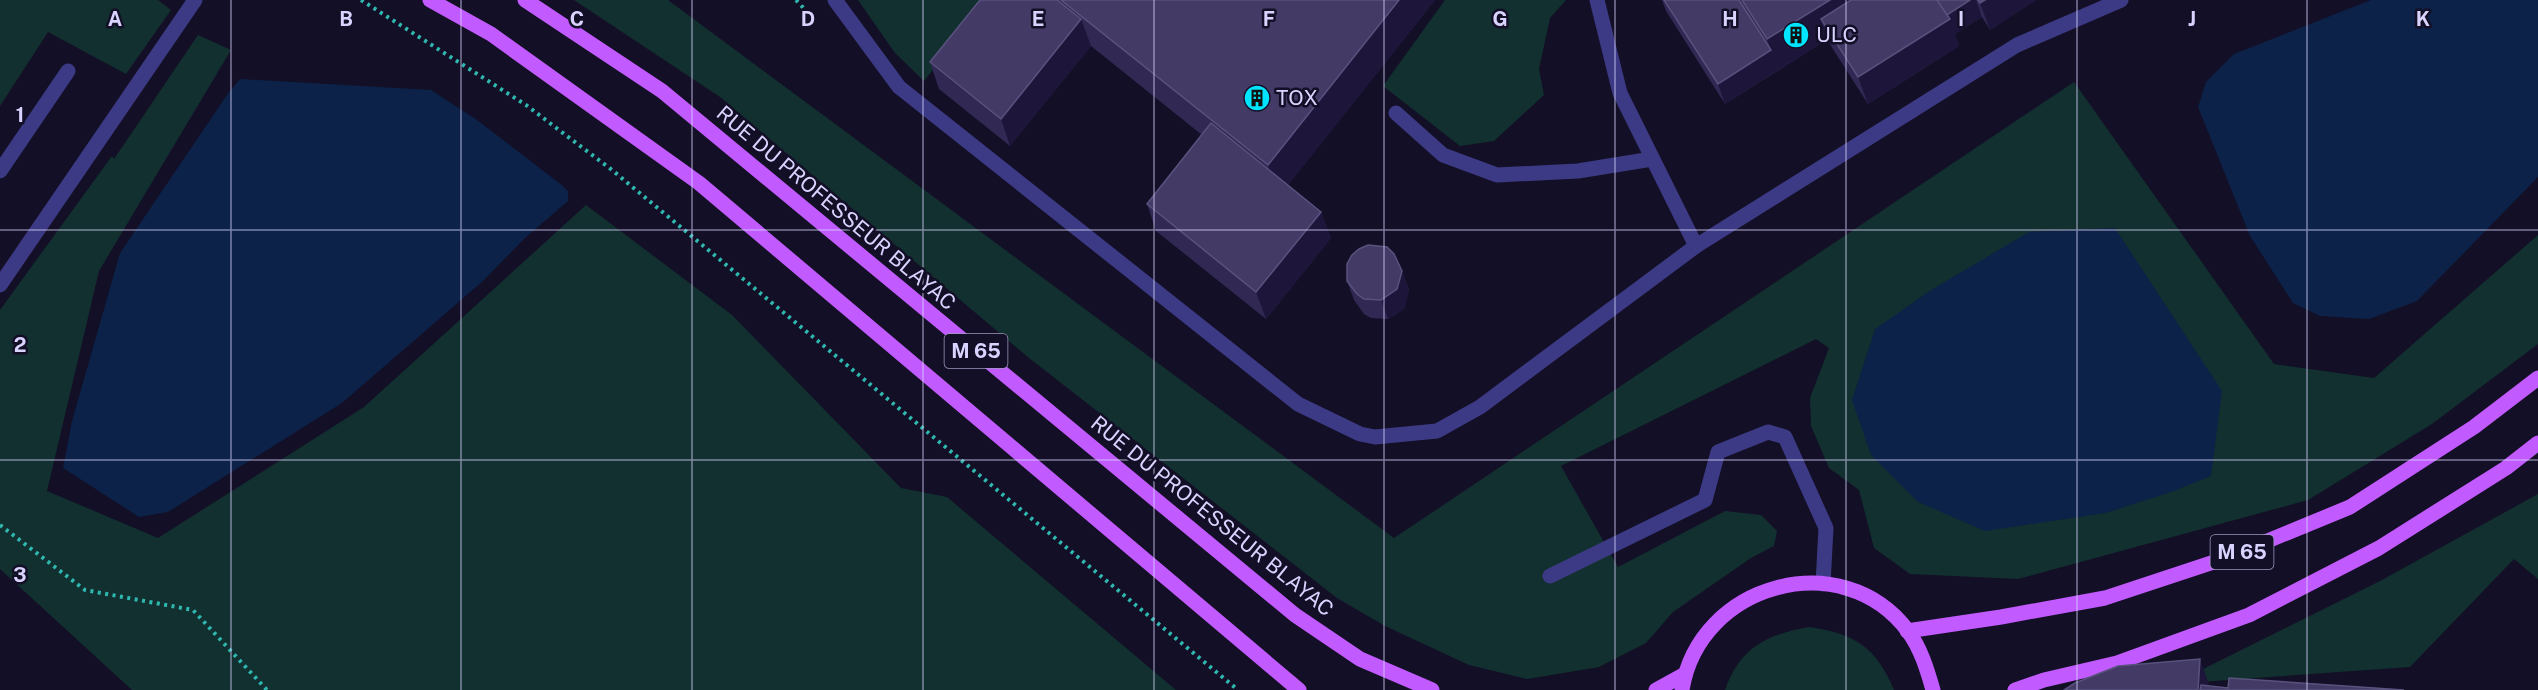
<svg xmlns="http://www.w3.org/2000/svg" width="2538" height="690" font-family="'Public Sans',sans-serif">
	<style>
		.green { fill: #12302f }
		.water { fill: #0c2248 }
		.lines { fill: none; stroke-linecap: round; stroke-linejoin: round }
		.path { stroke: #2fb8b0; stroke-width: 4; stroke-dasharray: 3 4.5; stroke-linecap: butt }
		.lane { stroke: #3d3a85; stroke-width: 15 }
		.primary { stroke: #c25bff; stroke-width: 15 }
		.wall { fill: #312854 }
		.shaded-wall { fill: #1d163a }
		.building { fill: #433a66; stroke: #5a527e; stroke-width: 1.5 }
		.grid { fill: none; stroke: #d9d4ff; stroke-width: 1.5; stroke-opacity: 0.55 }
		.labels { text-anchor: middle; stroke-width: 5; stroke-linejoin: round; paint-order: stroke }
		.shield { fill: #130f26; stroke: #9e99be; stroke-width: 1.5 }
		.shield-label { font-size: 20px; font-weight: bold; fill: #d9d4ff }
		.poi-label { font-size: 21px; fill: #d9d4ff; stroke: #130f26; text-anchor: start }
		.street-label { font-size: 21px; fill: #d9d4ff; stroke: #130f26 }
		.grid-label { font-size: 20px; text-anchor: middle; font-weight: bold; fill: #d9d4ff; stroke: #130f26; stroke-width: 5; stroke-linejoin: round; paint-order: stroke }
	</style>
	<rect width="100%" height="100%" fill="#130f26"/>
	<g class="green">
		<path d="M0 0H158L171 10 126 74 48 32 0 106Z"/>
		<path d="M574 0H668L1394 538 2074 82 2274 364 2374 378 2538 235V344L2432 424 2308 500 2018 579 1910 574 1874 548 1859 490 1829 468 1811 426 1810 398 1829 348 1816 339 1561 466 1618 567 1725 511 1761 515 1777 531 1774 546 1751 558 1673 612 1646 643 1599 667 1527 679 1469 665 1385 626 1337 598 1029 358 720 97Z"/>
		<path d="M858 0H989L924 81 895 53Z"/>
		<path d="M1445 0H1566L1550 18 1539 69 1544 95 1494 141 1460 146 1383 86Z"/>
		<path d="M198 35 231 50 99 271 47 491 158 538 364 407 586 205 732 315 901 488 947 497 1176 690H132L0 569V310L112 156 114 159Z"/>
		<path d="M2538 494V579L2514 559 2410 667 2200 682 2199 671 2380 581Z"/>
		<path d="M1810 627C1855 634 1876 647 1894 690H1725C1740 647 1768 634 1810 627Z"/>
	</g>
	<g class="water">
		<path d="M2371 0H2538V177L2417 301 2369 319 2320 316 2293 303 2250 236 2198 107 2206 82 2234 54Z"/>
		<path d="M240 79 431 90 477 120 563 186 568 191V201L525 238 483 281 342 403 168 512 139 517 63 468 72 421 120 253 229 92Z"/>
		<path d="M2115 228 2222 391 2211 476 2174 491 2106 513 1985 531 1918 502 1871 455 1852 400 1875 329 1931 290 2029 232Z"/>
	</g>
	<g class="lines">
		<g class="path">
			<path d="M361 0 526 105 612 170 1238 690"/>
			<path d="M796 0 809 14"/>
			<path d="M0 525 85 590 193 610 267 690"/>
		</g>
		<g class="lane">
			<path d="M835 0 899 87 1298 404 1360 434 1375 437 1437 431 1480 407 1696 246 2017 45 2121 0"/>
			<path d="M1597 0 1620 93 1696 246"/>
			<path d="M1396 113 1443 155 1497 175 1578 171 1652 159"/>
			<path d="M0 171 68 71"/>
			<path d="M0 285 195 0"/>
			<path d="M1550 576 1705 500 1718 452 1768 432 1785 437 1826 528 1823 584"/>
		</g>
		<g class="primary">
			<path d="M430 0 491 34 699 183 1299 690"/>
			<path d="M525 0 662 91 1295 615 1360 659 1432 690"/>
			<path d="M1907 631 2001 617 2105 598 2226 558 2350 507 2474 427 2538 378"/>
			<path d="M1656 690 1685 674"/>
			<path d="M1682 690C1699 583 1843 544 1908 631 1921 649 1927 669 1933 690"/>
			<path d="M2015 690 2044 680 2117 663 2249 615 2379 548 2506 468 2538 443"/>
		</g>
	</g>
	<g class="wall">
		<path d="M980 0H1435L1288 185 1321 212 1331 238 1266 319 1156 231 1147 204 1202 135 1091 46 1010 146 939 89 930 62Z"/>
		<path d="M1662 0H2036L1990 30 1982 17 1955 34 1959 46 1868 104 1831 46 1828 39 1725 104 1666 11Z"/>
		<path d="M1402 271 1409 290 1404 309 1388 319 1371 318 1364 314 1354 300 1347 281Z"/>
	</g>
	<g class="shaded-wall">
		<path d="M1399 0H1435L1279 197 1268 165Z"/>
		<path d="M1830 0H1892L1821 19 1828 39 1778 70 1767 39Z"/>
		<path d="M1970 0H1976L1982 17 1955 34 1959 46 1868 104 1858 77 1945 16Z"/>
		<path d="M1985 0H2036L1990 30 1980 3Z"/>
		<path d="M1081 19 1091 46 1010 146 1001 119Z"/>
		<path d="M1771 50 1778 70 1725 104 1718 84Z"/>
		<path d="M1321 212 1331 238 1266 319 1256 292Z"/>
		<path d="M1402 271 1409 290 1404 309 1388 319 1381 300Z"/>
		<path d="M2200 659 2211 690H2198Z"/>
	</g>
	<g class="building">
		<path d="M980 0H1057L1081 19 1001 119 930 62Z"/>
		<path d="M1061 0H1399L1268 165Z"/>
		<path d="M1664 0H1739L1771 50 1718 84Z"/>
		<path d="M1742 0H1830L1767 39Z"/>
		<path d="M1851 0H1937L1950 19 1858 77 1821 19Z"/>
		<path d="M1937 0H1970L1947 15Z"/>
		<path d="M1978 0H1985L1980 3Z"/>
		<path d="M1211 123 1321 212 1256 292 1147 204Z"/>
		<path d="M1368 245 1387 247 1394 254 1402 271 1397 289 1381 300 1364 299 1357 294 1347 281V264L1352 255 1359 249Z"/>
		<path d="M2200 659 2198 690H2064L2075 683 2118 666Z"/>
		<path d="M2229 678 2404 690H2200L2201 685 2228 688Z"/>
	</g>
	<path class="grid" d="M231 0V690M461 0V690M692 0V690M923 0V690M1154 0V690M1384 0V690M1615 0V690M1846 0V690M2077 0V690M2307 0V690M0 230H2538M0 460H2538"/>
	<defs>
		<symbol id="building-disc" viewBox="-11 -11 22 22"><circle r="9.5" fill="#00e5ff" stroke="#130f26"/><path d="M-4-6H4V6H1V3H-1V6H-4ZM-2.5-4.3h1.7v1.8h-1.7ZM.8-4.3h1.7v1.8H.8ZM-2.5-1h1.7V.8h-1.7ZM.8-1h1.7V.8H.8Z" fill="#111"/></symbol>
	</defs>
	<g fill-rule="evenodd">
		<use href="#building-disc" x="1781" y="20" width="30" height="30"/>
		<use href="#building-disc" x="1242" y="83" width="30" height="30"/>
	</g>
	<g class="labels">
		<g class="shield">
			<rect x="944.5" y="334" width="63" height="34" rx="4.5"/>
			<rect x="2210.5" y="535" width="63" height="34" rx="4.5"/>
		</g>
		<g class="shield-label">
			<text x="976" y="358">M 65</text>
			<text x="2242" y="559">M 65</text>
		</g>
		<g class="poi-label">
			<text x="1816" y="42">ULC</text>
			<text x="1276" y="105">TOX</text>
		</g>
		<g class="street-label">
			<text transform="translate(836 208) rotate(40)" y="7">RUE DU PROFESSEUR BLAYAC</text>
			<text transform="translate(1212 516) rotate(39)" y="7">RUE DU PROFESSEUR BLAYAC</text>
		</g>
	</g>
	<g class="grid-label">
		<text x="115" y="26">A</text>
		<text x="346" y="26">B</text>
		<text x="577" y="26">C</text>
		<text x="808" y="26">D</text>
		<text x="1038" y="26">E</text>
		<text x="1269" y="26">F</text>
		<text x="1500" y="26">G</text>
		<text x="1730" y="26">H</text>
		<text x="1961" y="26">I</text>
		<text x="2192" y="26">J</text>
		<text x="2423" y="26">K</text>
		<text x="20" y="122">1</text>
		<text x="20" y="352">2</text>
		<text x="20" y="582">3</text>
	</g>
</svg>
